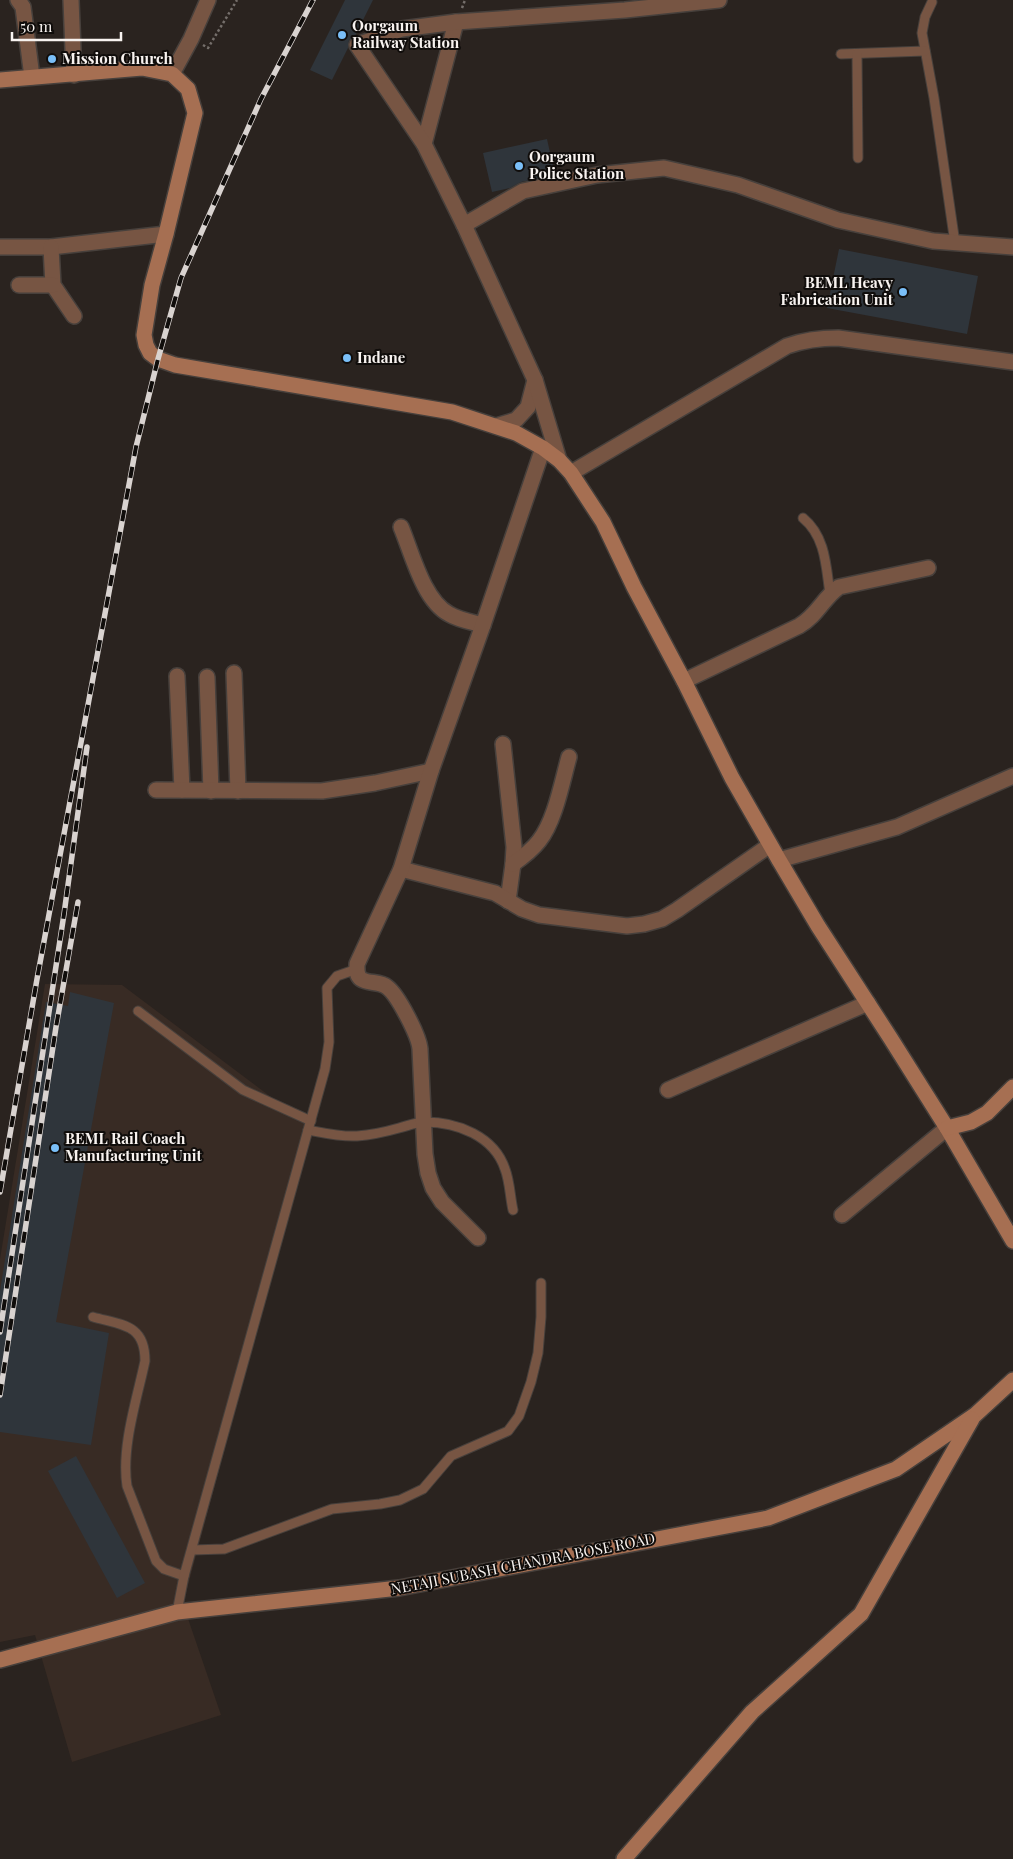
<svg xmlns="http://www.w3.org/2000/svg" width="1013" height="1859" font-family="'Playfair Display',serif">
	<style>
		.built { fill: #382b24 }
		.building { fill: #2f353b }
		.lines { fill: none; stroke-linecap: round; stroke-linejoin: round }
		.lane-casing { stroke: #47403c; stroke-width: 11 }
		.street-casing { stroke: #47403c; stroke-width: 18 }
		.secondary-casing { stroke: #47403c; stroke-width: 18 }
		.path { stroke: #756f6b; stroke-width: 2.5; stroke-dasharray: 2.5 2.5; stroke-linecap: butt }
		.lane { stroke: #775543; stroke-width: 9 }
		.street { stroke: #775543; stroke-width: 15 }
		.secondary { stroke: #a66f52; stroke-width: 15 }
		.rail-casing { stroke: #d9d3d0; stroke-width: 5.5 }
		.rail { stroke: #100d0b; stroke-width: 4; stroke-dasharray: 11; stroke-linecap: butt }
		.poi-dot { fill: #7abff8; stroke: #100d0b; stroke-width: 2 }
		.labels { text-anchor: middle; stroke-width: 4; stroke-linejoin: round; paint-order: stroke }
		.poi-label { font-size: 15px; font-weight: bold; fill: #f8f3f0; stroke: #100d0b; text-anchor: start }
		.street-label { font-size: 15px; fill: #f8f3f0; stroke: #100d0b }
	</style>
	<rect width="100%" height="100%" fill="#2a231f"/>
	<path class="built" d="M45 984 122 985 311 1127 183 1604 221 1715 72 1762 35 1635 0 1642V1259Z"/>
	<g class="building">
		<path d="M345 0H373L355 36 349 40 348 48 332 80 310 70Z"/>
		<path d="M547 139 555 175 521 182 510 188 492 192 483 153Z"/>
		<path d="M839 249 978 276 967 334 827 308Z"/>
		<path d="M70 992 114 1003 56 1322 109 1333 91 1445 0 1432V1291L46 1002 68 1006Z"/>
		<path d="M76 1456 145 1583 117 1598 48 1471Z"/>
	</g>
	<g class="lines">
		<defs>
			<g id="lane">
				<path d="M932 2 925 17 922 33 934 98 955 243"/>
				<path d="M841 54 925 51"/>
				<path d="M857 54 858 158"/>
				<path d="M803 518C826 537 826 567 830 594"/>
				<path d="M138 1011 243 1090 311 1121"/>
				<path d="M308 1130C324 1133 341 1137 357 1136 371 1135 385 1132 399 1128 407 1126 417 1122 425 1122 457 1122 494 1136 505 1169 510 1182 510 1197 513 1210"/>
				<path d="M93 1317C122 1325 145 1324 145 1361 137 1399 121 1447 127 1486L156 1561 164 1569 184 1576"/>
				<path d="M192 1550 224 1549 332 1509 380 1504 400 1500 423 1489 451 1456 508 1431 519 1416 531 1382 538 1353 541 1317V1283"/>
				<path d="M177 1612 184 1576 325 1069 329 1042 327 988 337 976 357 969"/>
			</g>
			<g id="street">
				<path d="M18 0 23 7 32 77"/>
				<path d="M71 0 74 75"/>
				<path d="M172 74 191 39 208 0"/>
				<path d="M424 144 456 22"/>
				<path d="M464 225 523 191 597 175 664 168 738 185 838 220 933 241 1013 247"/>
				<path d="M0 247H51L166 234"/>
				<path d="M51 247 53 285 74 316"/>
				<path d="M19 285H53"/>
				<path d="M496 426 516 420 528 407 535 380"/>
				<path d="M559 460 535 380 464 225 424 144 357 45 402 29 456 22 625 10 719 0"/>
				<path d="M571 473 787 346C804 340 820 338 838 338L1013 362"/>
				<path d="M401 527C412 553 423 600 449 614 459 620 472 622 483 625"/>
				<path d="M234 673 238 791"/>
				<path d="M177 676 182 790"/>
				<path d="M207 677 211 791"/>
				<path d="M684 681 799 626C818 615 823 598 839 587L928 568"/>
				<path d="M503 744 514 847 513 864 508 901"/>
				<path d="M156 790 322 791 375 783 431 771"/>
				<path d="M779 860 897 827 1013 776"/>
				<path d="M513 864C523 857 532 850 539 841 555 821 562 782 569 757"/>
				<path d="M401 869 495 893 522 909 539 915 627 926 644 924 662 919 677 910 770 845"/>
				<path d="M668 1090 868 1003"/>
				<path d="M842 1215 947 1128"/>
				<path d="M478 1238 442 1202 433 1188 428 1173 425 1154 420 1049C419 1036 398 995 387 987 380 981 368 984 361 979 356 975 357 969 357 964L401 869 431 771 483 625 543 448"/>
			</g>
			<g id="secondary">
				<path d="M0 80 142 68 172 74 188 89 195 113 166 234 152 285 144 335 146 345 150 353 158 359 175 365 452 412 516 433 543 448 559 460 571 473 603 522 634 587 684 681 732 778 779 860 818 926 891 1039 947 1128 1013 1241"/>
				<path d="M947 1128 971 1122 987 1113 1013 1087"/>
				<path d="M0 1660 177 1612 399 1588 768 1518 896 1469 975 1415 1013 1380"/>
				<path d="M624 1859 752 1712 861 1614 972 1419"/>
			</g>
		</defs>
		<use href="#lane" class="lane-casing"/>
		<use href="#street" class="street-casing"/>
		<use href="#secondary" class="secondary-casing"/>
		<g class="path">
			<path d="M462 8 465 0"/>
			<path d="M203 45 208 48 237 0"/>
		</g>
		<use href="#lane" class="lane"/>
		<use href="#street" class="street"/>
		<use href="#secondary" class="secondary"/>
		<defs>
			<g id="rail">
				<path d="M0 1192 37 979 136 447 158 359 181 278 261 99 313 0"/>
				<path d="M0 1332 64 914 87 747"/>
				<path d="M0 1395 56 1027 78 902"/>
			</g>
		</defs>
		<use href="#rail" class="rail-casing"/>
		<use href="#rail" class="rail"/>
	</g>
	<g class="poi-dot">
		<circle cx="342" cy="35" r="5"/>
		<circle cx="52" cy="59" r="5"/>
		<circle cx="519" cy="166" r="5"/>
		<circle cx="903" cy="292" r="5"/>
		<circle cx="347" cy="358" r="5"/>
		<circle cx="55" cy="1148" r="5"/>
	</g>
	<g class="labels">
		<g class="poi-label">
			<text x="352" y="31">Oorgaum<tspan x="352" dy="17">Railway Station</tspan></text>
			<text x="62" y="64">Mission Church</text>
			<text x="529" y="162">Oorgaum<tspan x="529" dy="17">Police Station</tspan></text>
			<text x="893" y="288" text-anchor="end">BEML Heavy<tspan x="893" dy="17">Fabrication Unit</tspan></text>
			<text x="357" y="363">Indane</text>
			<text x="65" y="1144">BEML Rail Coach<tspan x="65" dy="17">Manufacturing Unit</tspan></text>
		</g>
		<g class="street-label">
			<text transform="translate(523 1564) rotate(-11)" y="5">NETAJI SUBASH CHANDRA BOSE ROAD</text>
		</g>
	</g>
	<path d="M12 32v8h109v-8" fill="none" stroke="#f8f3f0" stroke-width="2.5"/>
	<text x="20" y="32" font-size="15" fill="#f8f3f0" stroke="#100d0b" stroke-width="4" paint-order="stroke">50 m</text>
</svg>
